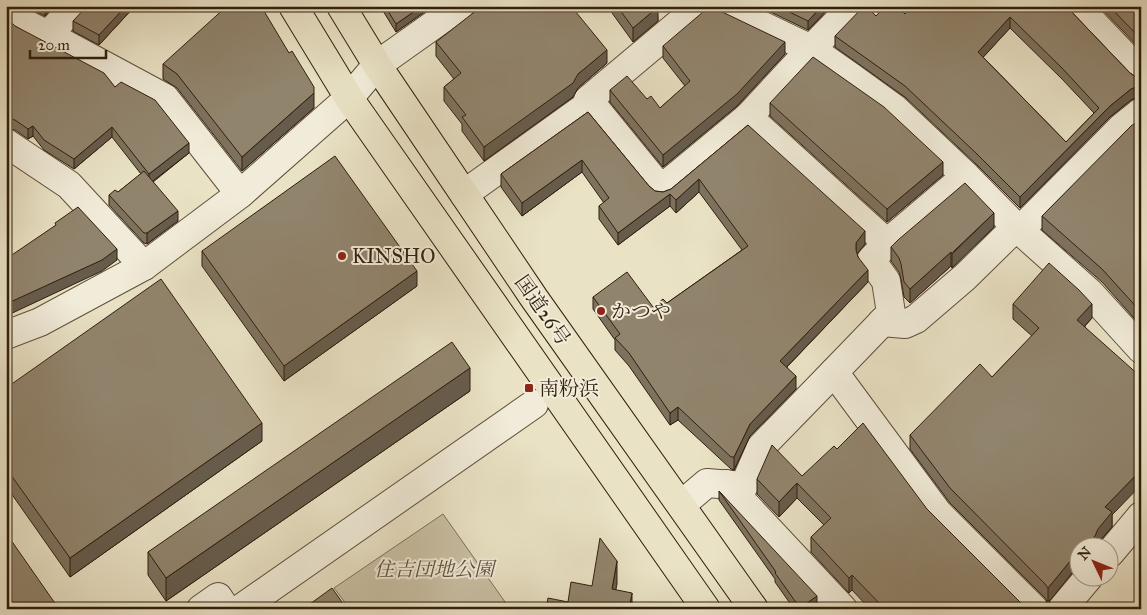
<svg xmlns="http://www.w3.org/2000/svg" width="1147" height="615" font-family="'IM FELL Great Primer','Noto Serif JP',serif">
	<style>
		.green { fill: #cac1a6; stroke: #7e705a }
		.lines { fill: none; stroke-linecap: round; stroke-linejoin: round }
		.street-casing { stroke: #5f4f3b; stroke-width: 30 }
		.highway-casing { stroke: #311e0d; stroke-width: 30 }
		.street { stroke: #f1ecd9; stroke-width: 28 }
		.highway { stroke: #e9e2c5; stroke-width: 28 }
		.wall { fill: #7d725e; stroke: #311e0d; fill-rule: evenodd }
		.shaded-wall { fill: #665c4c; stroke: #311e0d }
		.building { fill: #91846d; stroke: #311e0d; fill-rule: evenodd }
		.poi-dot { fill: #8f2418; stroke: #f1ecd9; stroke-width: 2 }
		.labels { text-anchor: middle; stroke-width: 4; stroke-linejoin: round; paint-order: stroke }
		.poi-label { font-size: 20px; fill: #311e0d; stroke: #f1ecd9; text-anchor: start }
		.street-label { font-size: 20px; fill: #311e0d; stroke: #f1ecd9 }
		.park-label { font-size: 20px; font-style: italic; fill: #5f4f3b; stroke: #f1ecd9 }
	</style>
	<rect width="100%" height="100%" fill="#e9e2c5"/>
	<filter id="stains"><feTurbulence type="fractalNoise" baseFrequency=".004" numOctaves="4"/><feColorMatrix values="0 0 0 0 .2 0 0 0 0 .09 0 0 0 0 .02 0 0 0 .5 -.17"/></filter>
	<radialGradient id="worn" r=".72"><stop offset=".6" stop-color="#630" stop-opacity="0"/><stop offset="1" stop-color="#630" stop-opacity=".3"/></radialGradient>
	<path class="green" d="M443 514 510 609H350L334 588Z"/>
	<g class="lines">
		<defs>
			<g id="street">
				<path d="M7 6 22 22 48 35 165 98 240 194"/>
				<path d="M721 6 811 49 851 77 894 108 966 176 1016 227 1090 293 1141 349"/>
				<path d="M1077 6 1141 73"/>
				<path d="M48 35 75 6"/>
				<path d="M591 103 661 189 748 117 811 49 853 6"/>
				<path d="M748 117 887 243"/>
				<path d="M6 143 69 185 144 266"/>
				<path d="M966 176 887 243 871 260 886 281 891 313 834 372 938 513 1034 609"/>
				<path d="M464 194 591 103 588 100 700 6"/>
				<path d="M1020 230 1121 128 1141 112"/>
				<path d="M882 322 905 324 916 319 965 277 1016 227"/>
				<path d="M6 335 40 322 144 266 240 194 349 98 377 65 460 6"/>
				<path d="M726 484 843 609"/>
				<path d="M681 505 707 483 744 486 761 447 834 372"/>
				<path d="M1110 553 1141 516"/>
				<path d="M201 609 218 597 226 609"/>
				<path d="M240 609 534 404"/>
				<path d="M1062 609 1088 578"/>
			</g>
			<g id="highway">
				<path d="M293 6 349 98 706 609"/>
				<path d="M341 6 377 65 534 298 754 609"/>
			</g>
		</defs>
		<use href="#street" class="street-casing"/>
		<use href="#highway" class="highway-casing"/>
		<use href="#street" class="street"/>
		<use href="#highway" class="highway"/>
	</g>
	<g class="wall">
		<path d="M29 6H53L45 16 31 9Z"/>
		<path d="M135 6 99 45 73 31V21Z"/>
		<path d="M380 6H433L396 32Z"/>
		<path d="M607 6H657L658 21 633 42Z"/>
		<path d="M758 6H831L808 30Z"/>
		<path d="M1066 6 1130 73 1136 77H1141V96L1131 100 1110 117 1020 208 977 165 905 97 835 47V36L876 16 905 14ZM1010 28 1062 79 1094 113 1066 142 983 57Z"/>
		<path d="M1099 6H1141V50Z"/>
		<path d="M6 17 15 26 115 87 189 153 153 182 178 221 147 244 144 243 109 205V195L118 192 141 174 112 137 74 169 44 150 33 136 28 139 15 130 6 128Z"/>
		<path d="M436 42 607 63 578 88 573 97 484 161 462 131V124L444 101V87L454 79 436 56Z"/>
		<path d="M663 46 785 54 737 106 663 167 610 102V90L647 99 660 108 685 86 663 58Z"/>
		<path d="M289 53 314 108 242 171 177 88 163 79V64Z"/>
		<path d="M770 103 943 175 887 222 770 116Z"/>
		<path d="M588 112 649 186 655 191 663 192 671 189 748 125 865 244 857 254 868 282 787 367 796 389 750 436 734 470 731 469 678 420 670 425 629 366 615 350V340L593 309V297L653 307 667 303 742 250 699 192 676 213 670 206 618 245 599 219V206L604 203 582 172 522 216 501 187V174Z"/>
		<path d="M1141 119V326L1102 282 1042 230V216Z"/>
		<path d="M994 227 954 265 952 268 951 266 910 303 904 297 901 279 899 272 891 261V247Z"/>
		<path d="M202 251 417 286 284 381 202 266Z"/>
		<path d="M1013 304 1092 318 1085 326 1112 515V527L1076 568 1049 601 1052 606 1045 605 1047 601 1045 598 950 503 910 449V435L992 377 1032 336 1013 319Z"/>
		<path d="M6 388 262 441 70 577 6 486Z"/>
		<path d="M470 391 166 601 148 575V552Z"/>
		<path d="M837 449 927 509 1023 605 1029 609H870L852 590 849 593 811 552V537L824 525 797 498 779 517 757 494V479L802 476Z"/>
		<path d="M719 491 817 604 811 609H794L775 582V579L719 500Z"/>
	</g>
	<g class="shaded-wall">
		<path d="M45 6H53L45 16Z"/>
		<path d="M126 6H135L99 45V35Z"/>
		<path d="M422 6H433L396 32V24Z"/>
		<path d="M822 6H831L808 30V21Z"/>
		<path d="M658 7V21L633 42V28Z"/>
		<path d="M1010 17V28L978 63V52Z"/>
		<path d="M785 42V54L737 106 663 167V155Z"/>
		<path d="M607 50V63L578 88 573 97 484 161V147L578 74Z"/>
		<path d="M1141 85V96L1131 100 1110 117 1020 208V197L1110 106 1131 89Z"/>
		<path d="M314 93V108L242 171V157Z"/>
		<path d="M33 126V136L28 139V129Z"/>
		<path d="M112 127V137L74 169V159Z"/>
		<path d="M189 143V153L149 184V174Z"/>
		<path d="M582 160V172L522 216V203Z"/>
		<path d="M943 162V175L887 222V209Z"/>
		<path d="M699 179V192L676 213V200Z"/>
		<path d="M670 194V206L618 245V233Z"/>
		<path d="M178 211V221L147 244V233Z"/>
		<path d="M994 213V227L952 268V254Z"/>
		<path d="M865 231V244L856 255V243Z"/>
		<path d="M117 249V260L102 271 6 316V304Z"/>
		<path d="M951 252V266L910 303V289Z"/>
		<path d="M868 270V282L780 374V361Z"/>
		<path d="M417 271V286L284 381V366Z"/>
		<path d="M1092 304V318L1077 334V320Z"/>
		<path d="M470 368V391L166 601V578Z"/>
		<path d="M796 376V389L750 436 734 470V457L750 424Z"/>
		<path d="M678 407V420L670 425V413Z"/>
		<path d="M262 423V441L70 577V558Z"/>
		<path d="M1141 470V485L1112 515V527L1098 543 1096 548H1085L1105 507Z"/>
		<path d="M797 483V498L779 517V502Z"/>
		<path d="M1080 551V566L1076 568 1048 603V588L1076 554Z"/>
		<path d="M617 561V584L612 609V589Z"/>
		<path d="M852 575V590L849 593V578Z"/>
		<path d="M632 593V609H629Z"/>
		<path d="M817 596V604L811 609H800V608Z"/>
	</g>
	<g class="building">
		<path d="M126 6 99 35 73 21 87 6Z"/>
		<path d="M227 6H241L244 9 247 6H261L289 53 292 51 314 87V93L242 157 177 74 163 64Z"/>
		<path d="M385 6H422L396 24Z"/>
		<path d="M482 6H571L607 50 578 74 573 83 484 147 462 117 466 115 444 87 461 73 436 42Z"/>
		<path d="M617 6H657L658 7 633 28Z"/>
		<path d="M710 6H712L714 8 785 42 737 94 663 155 610 90 627 76 647 99 651 96 660 108 690 81 663 46Z"/>
		<path d="M777 6H822L808 21Z"/>
		<path d="M864 6H866L876 16 885 6H897L905 14 912 6H1066L1130 73 1136 77H1141V85L1131 89 1110 106 1020 197 977 154 905 86 835 36ZM1010 17 1062 68 1099 108 1066 142 978 52Z"/>
		<path d="M1109 6H1141V39Z"/>
		<path d="M6 17 15 26 104 73 115 87 121 82 155 100 189 143 149 174 112 127 74 159 44 140 33 126 28 129 15 120 6 118Z"/>
		<path d="M813 57 884 107 943 162 887 209 770 103Z"/>
		<path d="M588 112 649 186 655 191 663 192 671 189 748 125 865 231 856 243V250L858 257 868 270 780 361 796 376 750 424 734 457H731L678 407 670 413 629 353 615 338 620 334 593 297 627 272 653 307 663 299 667 303 748 246 699 179 676 200 670 194 618 233 599 206 609 198 582 160 522 203 501 174Z"/>
		<path d="M1141 119V312L1102 269 1042 216 1131 126Z"/>
		<path d="M335 156 417 271 284 366 202 251Z"/>
		<path d="M144 171 178 211 147 233H144L109 195 115 190 118 192Z"/>
		<path d="M965 183 994 213 954 251 952 254 951 252 910 289 904 282 901 264 899 258 891 247 898 240Z"/>
		<path d="M78 207 117 249 102 260 6 304V259L56 225 55 223Z"/>
		<path d="M1049 263 1079 290 1092 304 1077 320 1141 377V470L1105 507 1112 512 1098 529 1095 536 1088 544 1085 548H1080V551L1076 554 1048 588 1045 584 950 488 910 435 980 364 992 377 1039 328 1013 304Z"/>
		<path d="M161 279 262 423 70 558 6 468V388Z"/>
		<path d="M452 342 470 368 166 578 148 552Z"/>
		<path d="M863 423 927 509 1023 605 1029 609H873L879 603 852 575 849 578 811 537 831 518 797 483 779 502 757 479 772 445 802 476 834 446 837 449Z"/>
		<path d="M719 491 817 596 800 608 775 573 776 572Z"/>
		<path d="M6 533 59 609H6Z"/>
		<path d="M600 538 617 561 612 589 632 593 629 609H546L548 598 568 602 571 582 592 586Z"/>
		<path d="M332 588 347 609H303Z"/>
		<path d="M1048 600 1052 606 1058 609H1038L1045 605Z"/>
	</g>
	<g class="poi-dot">
		<circle cx="342" cy="256" r="5"/>
		<circle cx="601" cy="311" r="5"/>
		<rect x="524" y="383" width="10" height="10" rx="2.5"/>
	</g>
	<g class="labels">
		<g class="poi-label">
			<text x="352" y="263">KINSHO</text>
			<text x="611" y="318">かつや</text>
			<text x="539" y="395">南粉浜</text>
		</g>
		<g class="street-label">
			<text transform="translate(543 310) rotate(55)" y="7">国道26号</text>
		</g>
		<g class="park-label">
			<text x="434" y="576">住吉団地公園</text>
		</g>
	</g>
	<rect width="1147" height="615" fill="none" stroke="#e9e2c5" stroke-width="25"/>
	<rect x="8" y="8" width="1132" height="600" fill="none" stroke="#311e0d" stroke-width="2.5"/>
	<rect x="12" y="12" width="1122" height="590" fill="none" stroke="#311e0d"/>
	<g transform="translate(1094 562) rotate(313)"><circle r="24" fill="#f1ecd9" stroke="#a49a87"/>
	<path d="M0-4L9 19L0 12L-9 19Z" fill="#8f2418"/>
	<text y="-8" font-size="14" font-weight="bold" text-anchor="middle" fill="#311e0d">N</text>
	</g>
	<path d="M30 50v8h76v-8" fill="none" stroke="#311e0d" stroke-width="2.5"/>
	<text x="38" y="50" font-size="15" fill="#311e0d" stroke="#f1ecd9" stroke-width="4" paint-order="stroke">20 m</text>
	<rect width="100%" height="100%" filter="url(#stains)"/>
	<rect width="100%" height="100%" fill="url(#worn)"/>
</svg>
